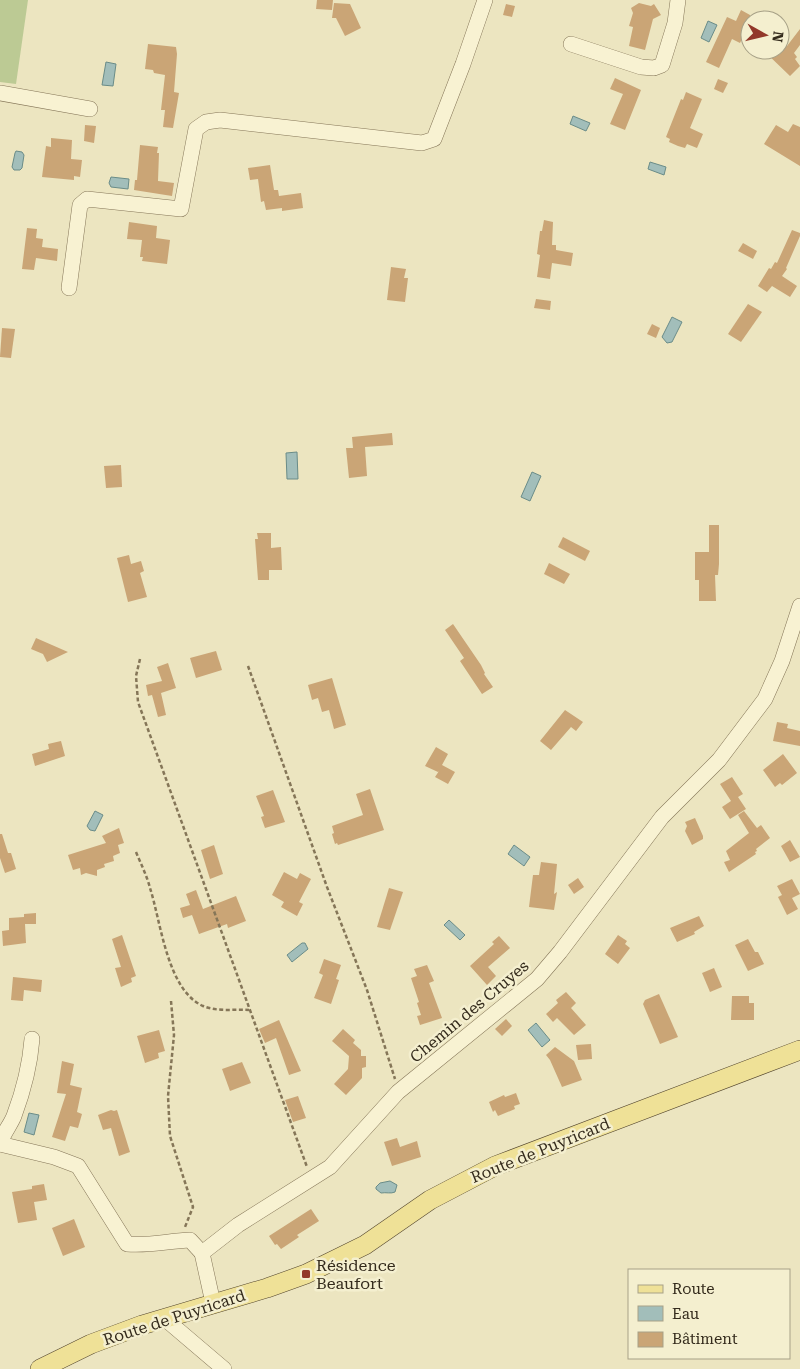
<svg xmlns="http://www.w3.org/2000/svg" width="800" height="1369" font-family="'Roboto Serif',serif">
	<style>
		.green { fill: #bcca94 }
		.water { fill: #a2beba; stroke: #6a8c88 }
		.building { fill: #caa576 }
		.lines { fill: none; stroke-linecap: round; stroke-linejoin: round }
		.minor-casing { stroke: #857658; stroke-width: 16 }
		.major-casing { stroke: #52442d; stroke-width: 20 }
		.path { stroke: #857658; stroke-width: 2.5; stroke-dasharray: 4 2.5; stroke-linecap: butt }
		.minor { stroke: #f8f2d2; stroke-width: 15 }
		.major { stroke: #efe197; stroke-width: 19 }
		.poi-dot { fill: #92382a; stroke: #f4efcf; stroke-width: 2 }
		.labels { text-anchor: middle; stroke-width: 5; stroke-linejoin: round; paint-order: stroke }
		.street-label { font-size: 16px; fill: #342b1c; stroke: #f4efcf }
		.poi-label { font-size: 16px; fill: #342b1c; stroke: #f4efcf; text-anchor: start }
	</style>
	<rect width="100%" height="100%" fill="#ece5c0"/>
	<path class="green" d="M0 0H28L16 84 0 82Z"/>
	<g class="water">
		<path d="M708 21 717 25 709 42 701 38Z"/>
		<path d="M106 62 116 64 113 86 102 85Z"/>
		<path d="M573 116 590 123 586 131 570 124Z"/>
		<path d="M16 151 22 152 24 155 22 168 20 170H14L12 167 15 153Z"/>
		<path d="M650 162 666 167 664 175 648 169Z"/>
		<path d="M111 177 129 179 128 189 111 187 109 183Z"/>
		<path d="M672 317 682 322 672 342 667 343 662 337Z"/>
		<path d="M297 452 298 479H287L286 453Z"/>
		<path d="M532 472 541 476 530 501 521 497Z"/>
		<path d="M95 811 103 815 95 831 90 830 87 826Z"/>
		<path d="M514 845 530 857 524 866 508 854Z"/>
		<path d="M449 920 465 935 460 940 444 925Z"/>
		<path d="M302 943H305L308 949 292 962 287 955Z"/>
		<path d="M536 1023 550 1040 542 1047 528 1030Z"/>
		<path d="M29 1113 39 1115 34 1135 24 1132Z"/>
		<path d="M390 1181 397 1185 395 1192C391 1194 386 1192 381 1193L376 1189V1187L380 1183Z"/>
	</g>
	<g class="building">
		<path d="M317 0H333L332 10 316 9Z"/>
		<path d="M334 3 350 4 361 28 345 36 336 18H332Z"/>
		<path d="M639 3 651 6 654 4 661 15 653 19 645 50 629 46 633 27 629 26 633 13 631 8Z"/>
		<path d="M506 4 515 6 512 17 503 15Z"/>
		<path d="M741 10 750 15V28L748 27 740 43 732 39 719 68 706 62 727 17 736 21Z"/>
		<path d="M800 29V45L794 53 797 57 795 59 800 66 790 76 763 50H780L785 44 787 46Z"/>
		<path d="M148 44 176 47 177 54 174 92 179 93 173 128 163 127 165 110H161L165 75 154 73 153 70 145 69Z"/>
		<path d="M615 78 641 90 625 130 610 124 623 94 610 89Z"/>
		<path d="M718 79 728 83 723 93 714 89Z"/>
		<path d="M686 92 702 99 690 128 703 134 697 148 687 144 685 148 678 146 669 142 670 139 666 137 681 99 683 100Z"/>
		<path d="M793 124 800 127V166L764 144 776 125 788 132Z"/>
		<path d="M85 125 96 126 94 143 84 141Z"/>
		<path d="M51 138 72 140 71 159 82 160 80 177 74 176V180L42 177 46 146 51 147Z"/>
		<path d="M140 145 158 147 157 153H159L158 181 174 183 172 196 134 190 135 180H137Z"/>
		<path d="M270 165 274 190H278L279 196 301 193 303 208 282 211V208L266 210 264 201 261 202 258 179 250 180 248 168Z"/>
		<path d="M544 220 553 222 552 245H556V250L573 253 571 266 552 263 550 279 537 277 540 255 537 254 540 231H542Z"/>
		<path d="M129 222 157 226 156 238 170 240 167 264 142 261 143 257H140L142 240 127 239Z"/>
		<path d="M27 228 37 229 36 238 43 239 42 247 58 249 57 261 36 258 34 270 22 269Z"/>
		<path d="M792 230 800 233V236L786 268 787 269 782 276 797 286 790 297 772 286 767 292 758 286 769 268 771 269 775 262 777 263Z"/>
		<path d="M743 243 757 251 753 259 738 251Z"/>
		<path d="M391 267 406 269 404 278H408L405 302 387 300Z"/>
		<path d="M536 299 551 301 550 310 534 308Z"/>
		<path d="M748 304 762 312 741 342 728 334Z"/>
		<path d="M652 324 660 328 656 338 647 334Z"/>
		<path d="M2 328 15 329 11 358 0 357Z"/>
		<path d="M392 433 393 445 365 447 367 476 349 478 346 448H353L352 437Z"/>
		<path d="M121 465 122 487 106 488 104 466Z"/>
		<path d="M709 525H719V564L718 575H715L716 601H699V580H695V552H709Z"/>
		<path d="M257 533H271V548L281 547 282 570H269V580H258L255 539H258Z"/>
		<path d="M563 537 590 551 585 561 558 547Z"/>
		<path d="M129 555 131 564 141 561 144 571 140 573 147 597 128 602 117 558Z"/>
		<path d="M549 563 570 574 564 584 544 574Z"/>
		<path d="M453 624 481 665 485 673 484 674 493 687 482 694 460 661 464 658 445 630Z"/>
		<path d="M36 638 68 652 47 662 43 654 31 649Z"/>
		<path d="M216 651 222 670 196 678 190 658Z"/>
		<path d="M168 663 176 688 161 693 166 715 158 717 152 695 148 696 146 685 162 681 157 667Z"/>
		<path d="M332 678 346 725 334 729 329 710 322 712 318 698 312 700 308 685Z"/>
		<path d="M565 710 583 722 576 731 571 727 551 750 540 741Z"/>
		<path d="M777 722 788 724 787 728 800 731V746L773 741Z"/>
		<path d="M61 741 65 756 35 766 32 754 49 749 48 744Z"/>
		<path d="M436 747 448 754 442 765 455 772 448 784 435 777 439 771 438 772 425 766Z"/>
		<path d="M783 754 797 773 782 785 780 783 775 787 763 770Z"/>
		<path d="M732 777 743 794 738 797 746 809 730 819 722 807 731 801 720 784Z"/>
		<path d="M370 789 384 830 338 845 337 843 335 844 332 834 334 833 332 826 363 815 356 794Z"/>
		<path d="M273 790 285 822 265 828 261 817 264 816 256 796Z"/>
		<path d="M744 811 757 828 761 825 770 838 756 849 757 851 755 852 756 854 729 872 724 862 730 860 726 851 749 833 738 815Z"/>
		<path d="M695 818 703 836V839L692 845 685 831 687 826 685 822Z"/>
		<path d="M119 828 124 843 118 845 120 853 113 856 114 861 104 864 105 867 97 870V876L86 873 81 875 80 868 73 870 68 855 106 843 102 836Z"/>
		<path d="M0 834H2L8 853H11L16 869 5 873 0 858Z"/>
		<path d="M790 840 800 857 790 862 781 846Z"/>
		<path d="M214 845 223 874 210 879 201 850Z"/>
		<path d="M541 862 557 864 554 894 557 892 554 910 529 907 533 875H539Z"/>
		<path d="M284 872 297 879 300 873 311 879 299 902 303 904 297 916 281 907 284 902 272 895Z"/>
		<path d="M578 878 584 887 574 894 568 885Z"/>
		<path d="M792 879 800 894 792 898 798 909 787 915 778 897 782 895 777 886Z"/>
		<path d="M389 888 403 892 390 930 377 927Z"/>
		<path d="M196 890 203 909 236 896 246 921 228 928 227 924 199 934 192 915 183 918 180 908 190 905 186 894Z"/>
		<path d="M36 913V924H25L26 943 3 946 2 931 9 930V918L24 917V914Z"/>
		<path d="M699 916 704 926 694 932 695 934 677 942 670 928Z"/>
		<path d="M122 935 136 976 131 978 132 982 121 987 115 968 121 967 112 939Z"/>
		<path d="M618 935 627 941 625 944 630 948 618 964 605 954Z"/>
		<path d="M499 936 510 948 488 967 496 976 487 985 470 966 494 944 492 942Z"/>
		<path d="M748 939 755 952H758L764 964 748 971 735 945Z"/>
		<path d="M324 959 341 965 336 979 339 980 331 1004 314 998 323 975 319 973Z"/>
		<path d="M427 965 434 981 429 983 442 1018 420 1025 417 1016 421 1015 417 1003 419 1002 411 978 417 976 414 969Z"/>
		<path d="M714 968 722 987 710 992 702 973Z"/>
		<path d="M13 977 42 980 41 992 24 990 23 1001 11 1000Z"/>
		<path d="M566 992 576 1003 571 1008 586 1025 574 1035 557 1018 553 1022 546 1014 558 1003 556 1000Z"/>
		<path d="M659 994 678 1037 660 1044 643 1004 645 1000Z"/>
		<path d="M732 996H749V1003H754V1020H731Z"/>
		<path d="M506 1019 512 1026 502 1036 495 1029Z"/>
		<path d="M279 1020 301 1071 289 1075 276 1038 265 1043 259 1029Z"/>
		<path d="M343 1029 355 1040 353 1043 361 1050V1056H366V1067L362 1068V1078L346 1095 334 1084 348 1069 349 1056 332 1041Z"/>
		<path d="M159 1030 165 1051 158 1053 159 1058 145 1063 137 1036Z"/>
		<path d="M591 1044 592 1059 578 1060 576 1045Z"/>
		<path d="M555 1047 574 1061 582 1080 562 1087 550 1060 546 1055Z"/>
		<path d="M62 1061 74 1064 70 1085 82 1088 77 1112 82 1114 78 1128 70 1126 65 1141 52 1137 66 1094 57 1093Z"/>
		<path d="M242 1062 251 1083 230 1091 222 1069Z"/>
		<path d="M516 1093 520 1104 514 1106 515 1109 498 1116 495 1110 493 1112 489 1102 504 1095 505 1097Z"/>
		<path d="M298 1096 306 1118 293 1122 285 1100Z"/>
		<path d="M111 1110 114 1111 117 1110 130 1152 119 1156 111 1128 103 1130 98 1115Z"/>
		<path d="M397 1138 400 1147 417 1141 421 1157 392 1166 384 1142Z"/>
		<path d="M44 1184 47 1200 34 1202 37 1220 18 1223 12 1192 32 1189V1186Z"/>
		<path d="M311 1209 319 1221 297 1235 299 1237 281 1249 277 1244 275 1245 269 1236Z"/>
		<path d="M74 1219 85 1247 63 1256 52 1228Z"/>
	</g>
	<g class="lines">
		<defs>
			<g id="minor">
				<path d="M571 44 641 67 654 68 662 65 675 23 678 0"/>
				<path d="M0 93 90 109"/>
				<path d="M69 288 80 205 87 199 181 209 196 129 206 122 220 120 422 143 434 139 463 64 485 0"/>
				<path d="M0 1144 54 1157 78 1166 127 1244C148 1246 169 1241 190 1240L202 1253"/>
				<path d="M0 1144C3 1133 10 1126 14 1116 23 1092 30 1065 32 1039"/>
				<path d="M213 1303 202 1253 238 1225 330 1167 398 1092 537 979 560 952 662 817 719 760 765 699 782 661 800 606"/>
				<path d="M164 1318 224 1369"/>
			</g>
			<path id="major" d="M40 1369 91 1344 142 1325 267 1288 306 1274 365 1245 430 1200 495 1166 800 1050"/>
		</defs>
		<use href="#minor" class="minor-casing"/>
		<use href="#major" class="major-casing"/>
		<g class="path">
			<path d="M140 659 136 676 138 702 307 1167"/>
			<path d="M248 666 327 887 367 990 395 1079"/>
			<path d="M136 852C141 864 147 876 150 888 161 922 167 990 203 1006 217 1012 234 1009 249 1010"/>
			<path d="M171 1001 174 1035 168 1096 170 1136 193 1207 185 1227"/>
		</g>
		<use href="#minor" class="minor"/>
		<use href="#major" class="major"/>
	</g>
	<rect class="poi-dot" x="301" y="1269" width="10" height="10" rx="2.5"/>
	<g class="labels">
		<g class="street-label">
			<text transform="translate(469 1011) rotate(-40)" y="6">Chemin des Cruyes</text>
			<text transform="translate(540 1150) rotate(-22)" y="6">Route de Puyricard</text>
			<text transform="translate(174 1317) rotate(-18)" y="6">Route de Puyricard</text>
		</g>
		<g class="poi-label">
			<text x="316" y="1271">Résidence<tspan x="316" dy="18">Beaufort</tspan></text>
		</g>
	</g>
	<rect x="628" y="1269" width="162" height="90" fill="#f4efcf" stroke="#a7a187"/>
	<rect x="638" y="1285" width="25" height="8" fill="#efe197" stroke="#a7a187"/>
	<text x="672" y="1294" font-size="15" fill="#342b1c">Route</text>
	<rect x="638" y="1306" width="25" height="15" fill="#a2beba" stroke="#a7a187"/>
	<text x="672" y="1319" font-size="15" fill="#342b1c">Eau</text>
	<rect x="638" y="1332" width="25" height="15" fill="#caa576" stroke="#a7a187"/>
	<text x="672" y="1344" font-size="15" fill="#342b1c">Bâtiment</text>
	<g transform="translate(765 35) rotate(98)"><circle r="24" fill="#f4efcf" stroke="#a7a187"/>
	<path d="M0-4L9 19L0 12L-9 19Z" fill="#92382a"/>
	<text y="-8" font-size="14" font-weight="bold" text-anchor="middle" fill="#342b1c">N</text>
	</g>
</svg>
